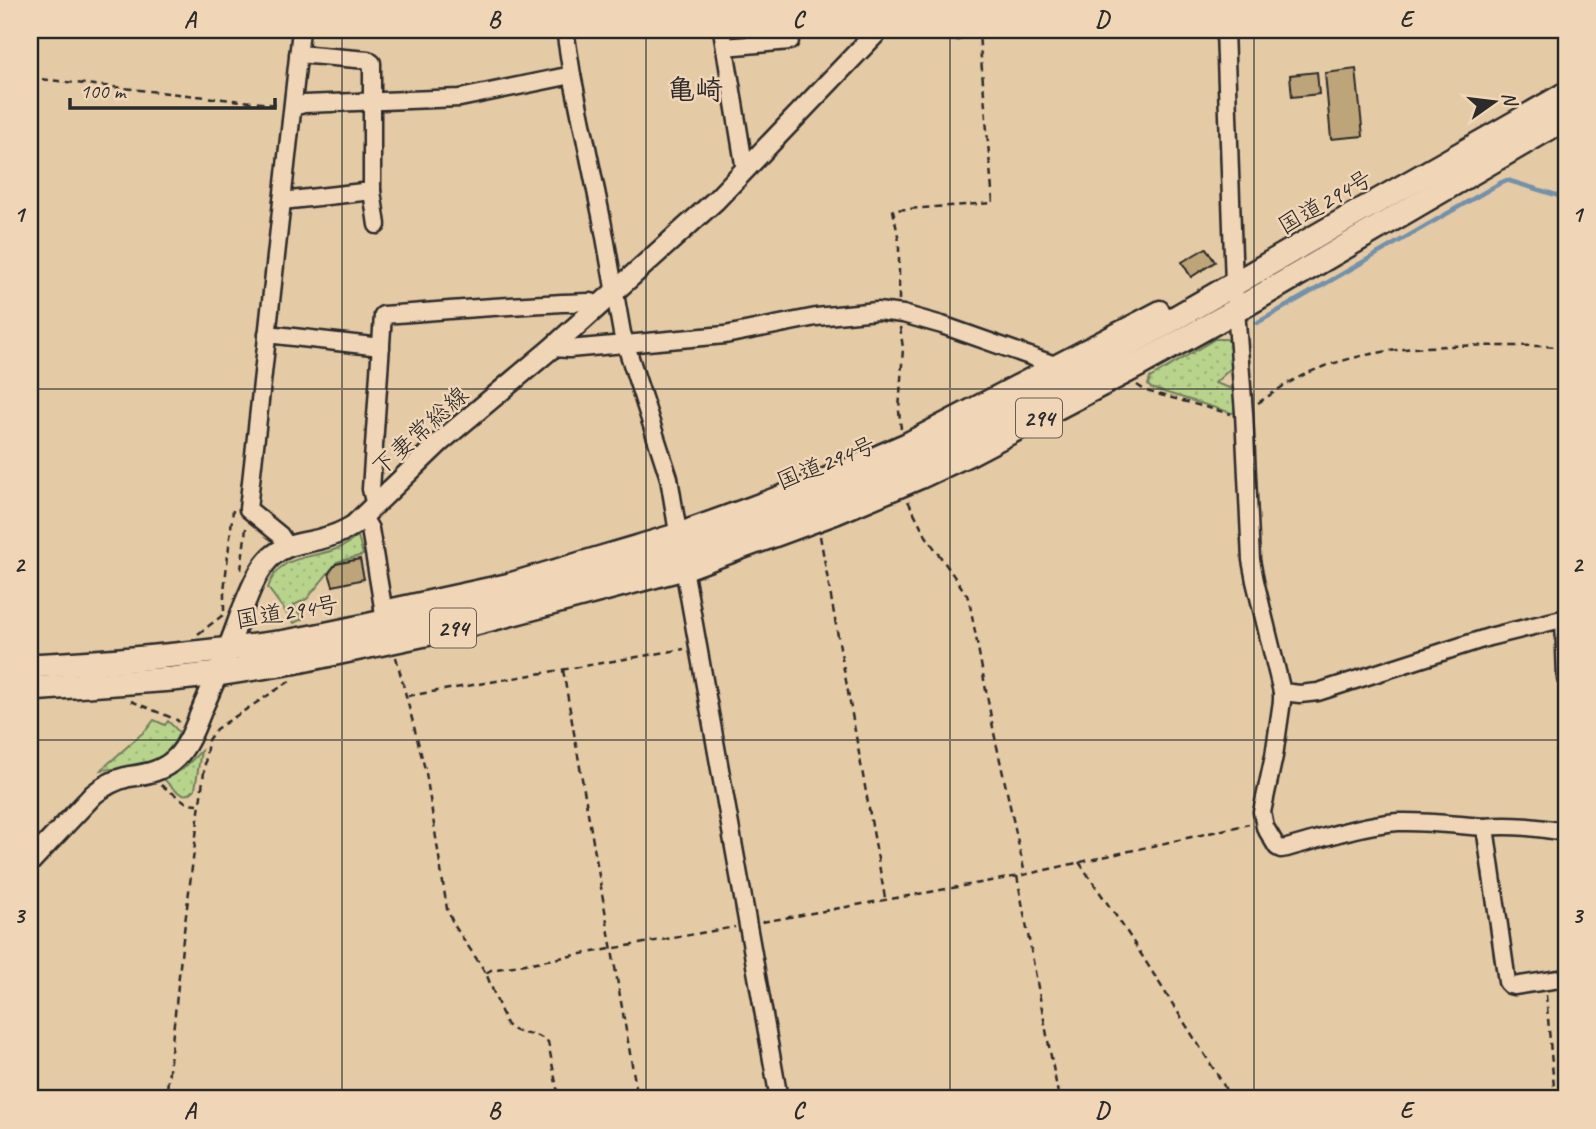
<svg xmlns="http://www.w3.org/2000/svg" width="1596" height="1129" font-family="Caveat,'Klee One',sans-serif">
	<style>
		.grass { fill: url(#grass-dots); stroke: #72805c; stroke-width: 2 }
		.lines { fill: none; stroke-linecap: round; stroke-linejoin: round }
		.stream { stroke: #7291aa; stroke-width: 4.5 }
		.building { fill: #bda479; stroke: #2b2b2b; stroke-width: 2 }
		.minor-casing { stroke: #2b2b2b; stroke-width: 21 }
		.major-casing { stroke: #2b2b2b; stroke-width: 24 }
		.highway-casing { stroke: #2b2b2b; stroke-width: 28 }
		.path { stroke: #2b2b2b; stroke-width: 2.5; stroke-dasharray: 7 5; stroke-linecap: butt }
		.minor { stroke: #f1d5b7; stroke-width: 16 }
		.major { stroke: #f1d5b7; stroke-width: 19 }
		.highway { stroke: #f1d5b7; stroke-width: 23 }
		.grid { fill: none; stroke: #2b2b2b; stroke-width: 2; stroke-opacity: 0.55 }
		.labels { text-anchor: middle; stroke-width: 5; stroke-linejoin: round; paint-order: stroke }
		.shield { fill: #f1d5b7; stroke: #665e55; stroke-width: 2 }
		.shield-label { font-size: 23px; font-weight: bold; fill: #2b2b2b }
		.street-label { font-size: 24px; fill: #2b2b2b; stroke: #f1d5b7 }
		.quarter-label { font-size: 28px; font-weight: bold; fill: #2b2b2b; stroke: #f1d5b7 }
		.neatline { fill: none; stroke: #2b2b2b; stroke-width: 2.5 }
		.grid-label { font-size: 23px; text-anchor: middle; font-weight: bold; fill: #2b2b2b }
	</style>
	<defs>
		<pattern id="grass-dots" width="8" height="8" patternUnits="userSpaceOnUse" patternTransform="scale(1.75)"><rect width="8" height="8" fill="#b8d48c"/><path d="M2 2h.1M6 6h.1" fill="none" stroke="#9eb679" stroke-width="1.8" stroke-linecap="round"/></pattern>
	</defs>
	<rect width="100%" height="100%" fill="#e5caa6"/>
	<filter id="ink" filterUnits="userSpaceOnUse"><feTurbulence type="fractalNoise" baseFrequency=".0143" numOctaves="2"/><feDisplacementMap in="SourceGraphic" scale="14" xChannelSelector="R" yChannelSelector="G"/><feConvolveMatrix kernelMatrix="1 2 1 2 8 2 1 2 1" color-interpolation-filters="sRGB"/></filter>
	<g filter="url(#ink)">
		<g class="grass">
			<path d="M1215 339H1226L1230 342 1231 368 1215 383 1236 390V412L1232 413 1151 388 1148 385 1150 378Z"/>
			<path d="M358 536 363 555 337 562 307 599 294 605 302 619 294 623 268 588C279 552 311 560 339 548 346 546 352 540 358 536Z"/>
			<path d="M154 720 165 725 168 721 179 732C165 770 135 767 101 770L147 729Z"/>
			<path d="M201 751 195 789C184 802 173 789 164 779L183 769Z"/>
		</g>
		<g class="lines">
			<path class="stream" d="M1257 323 1502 182 1507 180 1513 182 1566 198"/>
		</g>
		<g class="building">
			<path d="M1356 69 1363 136 1331 139 1325 73Z"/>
			<path d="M1317 72 1319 94 1292 97 1290 75Z"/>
			<path d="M1206 248 1215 262 1191 277 1182 262Z"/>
			<path d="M360 559 364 579 333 586 329 573 336 564Z"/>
		</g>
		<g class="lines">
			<defs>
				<g id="minor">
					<path d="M565 30 572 75 602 220 622 333 669 478 682 557 779 1099"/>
					<path d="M722 30 745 170"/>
					<path d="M1225 30 1234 284 1244 413 1251 560 1255 581 1282 692 1300 694 1318 692 1489 637 1566 618"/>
					<path d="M725 47 790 41"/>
					<path d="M298 54 368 60 372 63V191L377 225"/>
					<path d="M293 107 304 104 460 98 572 75"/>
					<path d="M282 201 372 191"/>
					<path d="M267 334 381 347"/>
					<path d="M552 348 569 349 725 335 816 317 877 311 903 314 942 325 1055 365"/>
					<path d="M375 506 371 489 383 315C452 310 521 304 591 302L599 306"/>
					<path d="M363 517 370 529 385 619"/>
					<path d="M288 547 280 535 248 509 301 30"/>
					<path d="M383 609 508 582 677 532 749 506 813 482 905 442 1160 309 1167 323"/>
					<path d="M1564 618 1566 679"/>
					<path d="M1282 692V701L1274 756 1262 812 1265 827 1277 847 1281 849 1287 848C1323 838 1360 825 1398 822 1427 821 1456 825 1485 827L1507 982 1510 985 1514 986 1566 978"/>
					<path d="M1566 753V752"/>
					<path d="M1485 827C1513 824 1539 828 1566 832"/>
				</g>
				<path id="major" d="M30 862 94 794C104 786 114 780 127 777 145 774 162 772 176 758 189 745 196 724 203 707 217 676 230 645 241 613 249 594 256 572 271 557 287 543 302 544 320 539 333 536 343 532 354 525L440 442 552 348 716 200 879 30"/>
				<g id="highway">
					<path d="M30 666C113 662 196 654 279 643 317 637 355 628 393 620 571 585 744 531 909 457 1041 397 1166 324 1291 251 1382 198 1474 147 1566 94"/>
					<path d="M30 689 172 679 218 674 293 662 468 625 684 568 836 512 919 477 970 453 1140 364 1235 311 1566 118"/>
				</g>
			</defs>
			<use href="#minor" class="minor-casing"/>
			<use href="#major" class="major-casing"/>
			<use href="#highway" class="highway-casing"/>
			<g class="path">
				<path d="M947 30 949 36 958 40 996 30"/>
				<path d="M1116 30 1117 37 1150 30"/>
				<path d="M30 78 279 105"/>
				<path d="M899 300V241L893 210 993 203 979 34"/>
				<path d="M900 327 903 348 899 411 901 429"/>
				<path d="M1137 385 1146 391 1231 414"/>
				<path d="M1258 403C1267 397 1276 391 1285 385 1346 348 1432 344 1501 346 1523 346 1545 345 1566 348"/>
				<path d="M908 501 926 536 967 595 970 605 994 733 1025 874"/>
				<path d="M820 536 885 898"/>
				<path d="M241 570 246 528"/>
				<path d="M224 611V591L233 510"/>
				<path d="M198 634 223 615"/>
				<path d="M396 657 426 773 447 909 454 925 486 973 506 1024C518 1038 535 1030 548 1042L559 1099"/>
				<path d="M563 670 638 1099"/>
				<path d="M408 696 684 649"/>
				<path d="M131 701 177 720 179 722"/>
				<path d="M161 785 187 803 198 804"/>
				<path d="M1079 862 1127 932 1222 1082 1230 1099"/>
				<path d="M1017 876 1059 1099"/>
				<path d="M762 922 1019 876 1249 824"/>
				<path d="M486 973 491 970 735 927"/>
				<path d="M1546 995 1555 1099"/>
				<path d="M166 1099 182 947 208 740 216 729 290 681"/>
			</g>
			<use href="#minor" class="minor"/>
			<use href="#major" class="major"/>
			<use href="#highway" class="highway"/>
		</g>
	</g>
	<path class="grid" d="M342 30V1099M646 30V1099M950 30V1099M1254 30V1099M30 389H1566M30 740H1566"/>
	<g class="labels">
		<g class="shield">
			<rect x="1016" y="398.5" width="46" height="39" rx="5"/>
			<rect x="430" y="608.5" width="46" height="39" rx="5"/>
		</g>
		<g class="shield-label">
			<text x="1039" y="426">294</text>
			<text x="453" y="636">294</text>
		</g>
		<g class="street-label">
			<text transform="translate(1325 202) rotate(-30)" y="8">国道294号</text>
			<text transform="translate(420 431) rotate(-42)" y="8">下妻常総線</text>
			<text transform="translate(826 463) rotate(-22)" y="8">国道294号</text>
			<text transform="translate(287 612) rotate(-9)" y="8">国道294号</text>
		</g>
		<g class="quarter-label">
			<text x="695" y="99">亀崎</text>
		</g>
	</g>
	<rect width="1596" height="1129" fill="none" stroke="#f1d5b7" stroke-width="77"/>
	<g transform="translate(1494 102) rotate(76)" stroke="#f1d5b7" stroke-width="5" paint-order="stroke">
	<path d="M0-5L12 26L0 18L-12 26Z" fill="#2b2b2b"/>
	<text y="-10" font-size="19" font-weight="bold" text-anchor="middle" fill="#2b2b2b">N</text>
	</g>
	<path d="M70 98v10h205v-10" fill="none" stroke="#2b2b2b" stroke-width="3.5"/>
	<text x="80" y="98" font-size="21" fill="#2b2b2b" stroke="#f1d5b7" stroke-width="5" paint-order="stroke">100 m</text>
	<rect x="38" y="38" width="1520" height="1052" class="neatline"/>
	<g class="grid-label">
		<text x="190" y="27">A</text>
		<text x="494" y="27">B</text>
		<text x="798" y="27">C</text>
		<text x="1102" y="27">D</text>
		<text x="1406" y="27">E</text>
		<text x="19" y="222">1</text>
		<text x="1577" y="222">1</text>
		<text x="19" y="572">2</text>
		<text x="1577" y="572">2</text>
		<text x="19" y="923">3</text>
		<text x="1577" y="923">3</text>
		<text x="190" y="1118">A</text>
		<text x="494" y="1118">B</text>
		<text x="798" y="1118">C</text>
		<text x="1102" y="1118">D</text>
		<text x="1406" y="1118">E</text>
	</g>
</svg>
